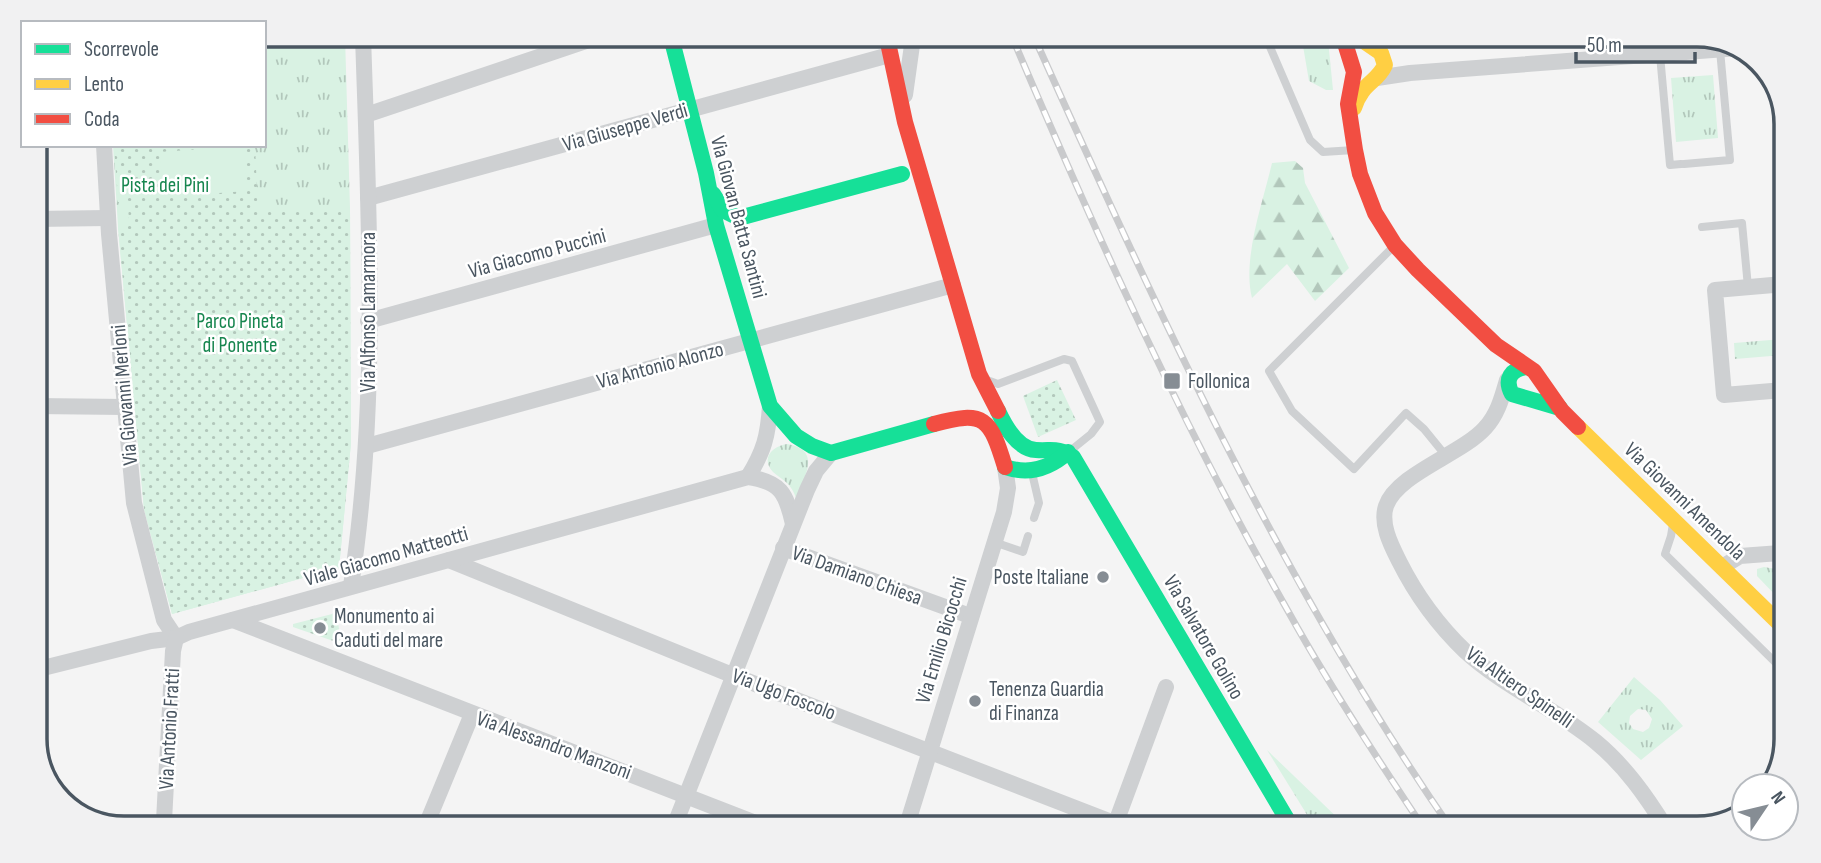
<svg xmlns="http://www.w3.org/2000/svg" width="1821" height="863" font-family="'Sofia Sans Condensed',sans-serif">
	<style>
		.grass { fill: url(#grass-tufts); fill-rule: evenodd }
		.forest { fill: url(#forest-firs) }
		.park { fill: url(#park-dots) }
		.pitch { fill: #d9f2e3 }
		.lines { fill: none; stroke-linecap: round; stroke-linejoin: round }
		.lane { stroke: #ced0d2; stroke-width: 8 }
		.street { stroke: #ced0d2; stroke-width: 16 }
		.fast { stroke: #16e098; stroke-width: 16 }
		.slow { stroke: #ffcf43; stroke-width: 16 }
		.jam { stroke: #f24e42; stroke-width: 16 }
		.rail-casing { stroke: #c9cacc; stroke-width: 7 }
		.rail { stroke: #fff; stroke-width: 4.5; stroke-dasharray: 13; stroke-linecap: butt }
		.poi-dot { fill: #868d94; stroke: #fff; stroke-width: 2.5 }
		.labels { text-anchor: middle; stroke-width: 5; stroke-linejoin: round; paint-order: stroke }
		.street-label { font-size: 21px; fill: #4a5661; stroke: #fff }
		.park-label { font-size: 21px; fill: #17864f; stroke: #fff }
		.poi-label { font-size: 21px; fill: #4a5661; stroke: #fff; text-anchor: start }
		.rim { fill: none; stroke: #4a5661; stroke-width: 3.5 }
	</style>
	<defs>
		<pattern id="grass-tufts" width="24" height="20" patternUnits="userSpaceOnUse" patternTransform="scale(1.75)"><rect width="24" height="20" fill="#d9f2e3"/><path d="M3 7l-1-3M5 7V3M7 7l1-3M15 17l-1-3M17 17v-4M19 17l1-3" fill="none" stroke="#b2c7bb"/></pattern>
		<pattern id="forest-firs" width="22" height="20" patternUnits="userSpaceOnUse" patternTransform="scale(1.75)"><rect width="22" height="20" fill="#d9f2e3"/><path d="M5 1l3.5 6h-7zM16 11l3.5 6h-7z" fill="#b2c7bb"/></pattern>
		<pattern id="park-dots" width="8" height="8" patternUnits="userSpaceOnUse" patternTransform="scale(1.75)"><rect width="8" height="8" fill="#d9f2e3"/><path d="M2 2h.1M6 6h.1" fill="none" stroke="#b2c7bb" stroke-width="1.8" stroke-linecap="round"/></pattern>
	</defs>
	<rect width="100%" height="100%" fill="#f4f4f4"/>
	<g class="grass">
		<path d="M264 36H345L350 208 351 443 339 568 172 614 144 509 118 227 113 145H264Z"/>
		<path d="M1302 40H1328L1333 90H1326L1309 81Z"/>
		<path d="M1713 75 1718 138 1676 142 1671 78Z"/>
		<path d="M1784 339 1783 355 1735 359 1734 343Z"/>
		<path d="M787 444C822 450 805 475 796 498 794 492 791 487 787 483 783 479 777 476 773 472 760 458 773 446 787 444Z"/>
		<path d="M1764 567 1781 570V601L1757 576V569Z"/>
		<path d="M1634 677 1660 700 1683 726 1641 760 1598 722ZM1638 709 1646 710 1652 719 1649 728 1643 732 1633 729 1629 723 1630 716Z"/>
		<path d="M1267 750 1346 826H1314Z"/>
	</g>
	<path class="forest" d="M1295 161 1303 168 1305 183 1349 268 1315 301 1287 264 1252 298C1242 259 1263 202 1272 163Z"/>
	<g class="park">
		<path d="M114 145H255L258 212 350 208 351 443 339 568 172 614 144 509 118 227 129 226 128 202H118Z"/>
		<path d="M1057 380 1076 420 1038 437 1023 396Z"/>
		<path d="M336 613 342 644 293 627V624Z"/>
	</g>
	<path class="pitch" d="M244 146 247 191 163 197 160 152Z"/>
	<g class="lines">
		<g class="lane">
			<path d="M1267 40 1310 140 1323 152 1354 150"/>
			<path d="M1660 55 1670 165 1681 164"/>
			<path d="M1684 164 1730 160 1720 50"/>
			<path d="M1702 227 1742 223 1748 287"/>
			<path d="M1393 247 1269 371 1292 411 1354 469 1406 413 1424 429 1446 456"/>
			<path d="M987 380 998 384 1064 359 1072 361 1100 422 1091 434 1070 451"/>
			<path d="M1032 473 1039 503 1034 518"/>
			<path d="M1673 524 1671 536 1665 554 1780 667"/>
			<path d="M994 542 1023 552 1028 536"/>
		</g>
		<g class="street">
			<path d="M1377 78 1410 73 1739 48"/>
			<path d="M905 95 913 38"/>
			<path d="M366 115 598 37"/>
			<path d="M104 145 109 234 134 503 164 620 176 638"/>
			<path d="M368 198 882 57"/>
			<path d="M35 219 107 218"/>
			<path d="M368 321 716 225"/>
			<path d="M1507 380C1502 397 1498 414 1485 428 1462 454 1397 474 1386 506 1380 524 1391 545 1399 561 1415 593 1439 626 1465 651 1503 686 1556 709 1596 742 1625 766 1646 796 1666 828"/>
			<path d="M1783 390 1724 395 1715 290 1784 284"/>
			<path d="M35 406 125 407"/>
			<path d="M367 446 953 285"/>
			<path d="M748 477C764 451 768 436 770 406"/>
			<path d="M783 548 970 616"/>
			<path d="M449 560 732 675 1119 825"/>
			<path d="M1722 567 1740 556 1781 553"/>
			<path d="M351 586C379 405 369 219 363 36"/>
			<path d="M233 620 758 824"/>
			<path d="M35 670 151 641 176 638 189 632 748 477C781 482 786 493 793 524"/>
			<path d="M164 821 173 651 176 638"/>
			<path d="M427 823 472 714"/>
			<path d="M675 824 807 490 816 471 831 453"/>
			<path d="M907 825 1004 512 1008 488 1005 467"/>
			<path d="M1115 825 1166 687"/>
		</g>
		<g class="fast">
			<path d="M671 37 706 173 716 225 770 406 796 436 812 446 831 453 934 424"/>
			<path d="M713 194 723 210 739 218 902 174"/>
			<path d="M1527 367C1511 369 1504 379 1512 394L1560 408"/>
			<path d="M998 411C1005 426 1017 449 1036 450 1053 451 1057 447 1073 457L1291 826"/>
			<path d="M1005 467C1029 475 1049 469 1068 452"/>
		</g>
		<g class="slow">
			<path d="M1354 108C1362 82 1377 83 1385 65L1381 53 1362 40"/>
			<path d="M1578 427 1781 625"/>
		</g>
		<g class="jam">
			<path d="M887 38 905 122 979 374 998 411"/>
			<path d="M1344 40 1354 72 1348 104 1355 150 1360 174 1375 213 1395 245 1418 270 1496 345 1534 371 1562 411 1578 427"/>
			<path d="M934 424C985 410 990 418 1005 467"/>
		</g>
		<defs>
			<g id="rail">
				<path d="M1013 39C1096 234 1183 427 1288 611 1329 685 1376 757 1423 827"/>
				<path d="M1035 39C1157 310 1281 582 1450 827"/>
			</g>
		</defs>
		<use href="#rail" class="rail-casing"/>
		<use href="#rail" class="rail"/>
	</g>
	<g class="poi-dot">
		<rect x="1163" y="372" width="18" height="18" rx="3.5"/>
		<circle cx="1103" cy="577" r="7"/>
		<circle cx="320" cy="628" r="7"/>
		<circle cx="975" cy="701" r="7"/>
	</g>
	<g class="labels">
		<g class="street-label">
			<text transform="translate(625 127) rotate(-16)" y="7">Via Giuseppe Verdi</text>
			<text transform="translate(739 217) rotate(75)" y="7">Via Giovan Batta Santini</text>
			<text transform="translate(537 253) rotate(-15)" y="7">Via Giacomo Puccini</text>
			<text transform="translate(368 312) rotate(-90)" y="7">Via Alfonso Lamarmora</text>
			<text transform="translate(660 365) rotate(-15)" y="7">Via Antonio Alonzo</text>
			<text transform="translate(124 395) rotate(-95)" y="7">Via Giovanni Merloni</text>
			<text transform="translate(1685 501) rotate(44)" y="7">Via Giovanni Amendola</text>
			<text transform="translate(386 556) rotate(-16)" y="7">Viale Giacomo Matteotti</text>
			<text transform="translate(857 575) rotate(20)" y="7">Via Damiano Chiesa</text>
			<text transform="translate(1204 637) rotate(60)" y="7">Via Salvatore Golino</text>
			<text transform="translate(941 640) rotate(-73)" y="7">Via Emilio Bicocchi</text>
			<text transform="translate(1520 687) rotate(35)" y="7">Via Altiero Spinelli</text>
			<text transform="translate(784 694) rotate(21)" y="7">Via Ugo Foscolo</text>
			<text transform="translate(169 729) rotate(-87)" y="7">Via Antonio Fratti</text>
			<text transform="translate(554 745) rotate(20)" y="7">Via Alessandro Manzoni</text>
		</g>
		<g class="park-label">
			<text x="165" y="192">Pista dei Pini</text>
			<text x="240" y="328">Parco Pineta<tspan x="240" dy="24">di Ponente</tspan></text>
		</g>
		<g class="poi-label">
			<text x="1188" y="388">Follonica</text>
			<text x="1089" y="584" text-anchor="end">Poste Italiane</text>
			<text x="334" y="623">Monumento ai<tspan x="334" dy="24">Caduti del mare</tspan></text>
			<text x="989" y="696">Tenenza Guardia<tspan x="989" dy="24">di Finanza</tspan></text>
		</g>
	</g>
	<path d="M0 0H1821V863H0ZM124 47H1697A77 77 0 0 1 1774 124V739A77 77 0 0 1 1697 816H124A77 77 0 0 1 47 739V124A77 77 0 0 1 124 47Z" fill="#f1f1f2" fill-rule="evenodd"/>
	<path class="rim" d="M124 47H1697A77 77 0 0 1 1774 124V739A77 77 0 0 1 1697 816H124A77 77 0 0 1 47 739V124A77 77 0 0 1 124 47Z"/>
	<rect x="21" y="21" width="245" height="126" fill="#ffffff" stroke="#b7bbc0" stroke-width="2"/>
	<rect x="35" y="44" width="35" height="10" fill="#16e098" stroke="#b7bbc0" stroke-width="2"/>
	<text x="84" y="56" font-size="21" fill="#4a5661">Scorrevole</text>
	<rect x="35" y="79" width="35" height="10" fill="#ffcf43" stroke="#b7bbc0" stroke-width="2"/>
	<text x="84" y="91" font-size="21" fill="#4a5661">Lento</text>
	<rect x="35" y="114" width="35" height="10" fill="#f24e42" stroke="#b7bbc0" stroke-width="2"/>
	<text x="84" y="126" font-size="21" fill="#4a5661">Coda</text>
	<g transform="translate(1765 807) rotate(55)"><circle r="33" fill="#ffffff" stroke="#b7bbc0" stroke-width="2"/>
	<path d="M0-5L12 26L0 18L-12 26Z" fill="#868d94"/>
	<text y="-10" font-size="19" font-weight="bold" text-anchor="middle" fill="#4a5661">N</text>
	</g>
	<path d="M1576 52v10h119v-10" fill="none" stroke="#4a5661" stroke-width="3.5"/>
	<text x="1587" y="52" font-size="21" fill="#4a5661" stroke="#ffffff" stroke-width="5" paint-order="stroke">50 m</text>
</svg>
